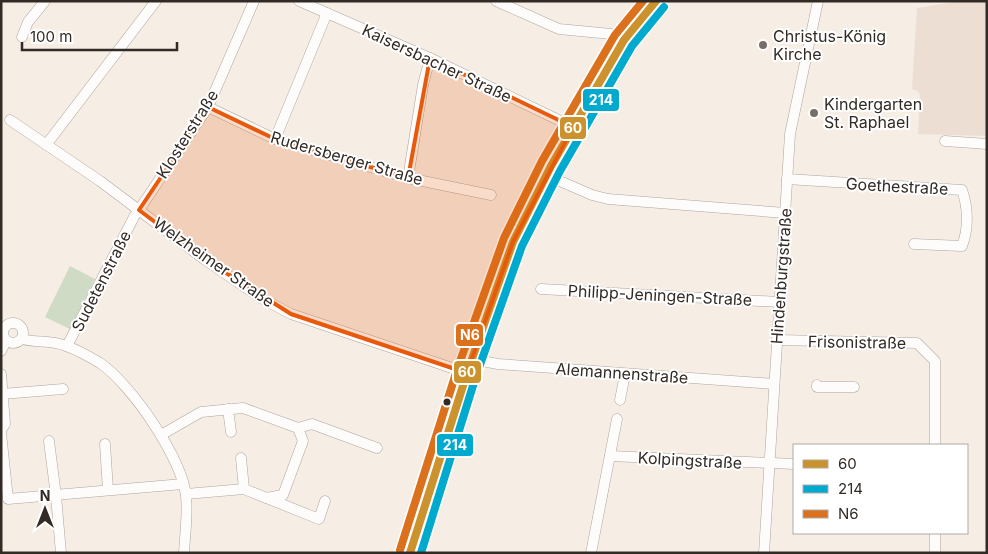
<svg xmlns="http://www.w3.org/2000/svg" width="988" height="554" font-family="Inter,sans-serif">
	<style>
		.education { fill: #edded4 }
		.green { fill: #d0dbc5 }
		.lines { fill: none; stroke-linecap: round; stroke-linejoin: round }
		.minor-casing { stroke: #aca59e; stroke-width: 11 }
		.tertiary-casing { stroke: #aca59e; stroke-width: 14 }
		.minor { stroke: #fefcfb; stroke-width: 10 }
		.tertiary { stroke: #fefcfb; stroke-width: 12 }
		.bus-1-casing { stroke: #fff; stroke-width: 11 }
		.bus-2-casing { stroke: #fff; stroke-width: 11 }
		.bus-3-casing { stroke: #fff; stroke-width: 11 }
		.bus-1 { stroke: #cc922d; stroke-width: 8 }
		.bus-2 { stroke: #00a9ce; stroke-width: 8 }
		.bus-3 { stroke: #db711d; stroke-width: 8 }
		.marked { fill: #e8590c; fill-opacity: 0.2; stroke: #e8590c; stroke-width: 4; stroke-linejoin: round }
		.poi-dot { fill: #776e68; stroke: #fff; stroke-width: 2 }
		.bus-dot { fill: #322a24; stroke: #fff; stroke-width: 2 }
		.labels { text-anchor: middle; stroke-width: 4; stroke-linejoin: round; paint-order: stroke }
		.poi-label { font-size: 16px; fill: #322a24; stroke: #fff; text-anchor: start }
		.street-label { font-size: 16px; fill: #322a24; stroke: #fff }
		.line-badge { stroke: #fff; stroke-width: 2 }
		.badge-label { font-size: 14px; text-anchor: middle; font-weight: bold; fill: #fff }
	</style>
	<rect width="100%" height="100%" fill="#f6ede5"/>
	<path class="education" d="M961 1H987V136L918 134 920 95 918 91 912 89 917 8Z"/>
	<path class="green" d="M70 266 95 279 70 329 45 317Z"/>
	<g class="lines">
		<defs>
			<g id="minor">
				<path d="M299 1 430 58 573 127"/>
				<path d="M496 1 559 29 611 34 624 40"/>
				<path d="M22 37 28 22 45 1"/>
				<path d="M208 107 275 139 408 178 491 195"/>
				<path d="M10 120 100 181 204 259 261 298 291 314 467 373"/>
				<path d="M275 139 327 13"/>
				<path d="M945 141 987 144"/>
				<path d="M46 145 156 1"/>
				<path d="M546 175 592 195 608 199 785 213"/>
				<path d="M408 178 423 85 430 58"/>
				<path d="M787 179 962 190C968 207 969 228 962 246L914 244"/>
				<path d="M139 210 208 107 254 1"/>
				<path d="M541 289 779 302"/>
				<circle cx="13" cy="333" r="10"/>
				<path d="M22 339C37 343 52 340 66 346 78 350 90 357 100 363 131 384 182 458 186 496 188 514 185 534 184 553"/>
				<path d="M777 340 917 343 935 361V445"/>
				<path d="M67 346 135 215"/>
				<path d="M1 351 6 341"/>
				<path d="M471 359 498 364 774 384"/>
				<path d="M1 374 5 424 1 430"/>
				<path d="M817 385V387H854"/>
				<path d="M2 394 63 389"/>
				<path d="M620 400 625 374"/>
				<path d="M228 409 231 432"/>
				<path d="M1 433 8 499 183 484"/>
				<path d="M161 435 201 412 243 408 298 428 312 424 377 448"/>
				<path d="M49 441 56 496 61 553"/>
				<path d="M105 444 108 490"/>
				<path d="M610 456 794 464"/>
				<path d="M241 458 244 489"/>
				<path d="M186 494 244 489 319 519 325 501"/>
				<path d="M266 498 283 495 303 441 298 428"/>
				<path d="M591 553 617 419"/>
				<path d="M764 553 790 134 818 1"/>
				<path d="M935 553V533"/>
			</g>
			<path id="tertiary" d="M410 553 467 373 513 242 551 166 624 40 656 1"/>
		</defs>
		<use href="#minor" class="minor-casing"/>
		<use href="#tertiary" class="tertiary-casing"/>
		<use href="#minor" class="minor"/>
		<use href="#tertiary" class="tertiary"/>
		<defs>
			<path id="bus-1" d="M410 553 467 373 513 242 551 166 624 40 656 1"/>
			<path id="bus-2" d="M421 553 476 376 522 246 560 171 632 46 664 7"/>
			<path id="bus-3" d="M400 550 457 370 504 238 542 161 615 35 643 1"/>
		</defs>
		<use href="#bus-1" class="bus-1-casing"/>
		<use href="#bus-2" class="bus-2-casing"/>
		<use href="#bus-3" class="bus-3-casing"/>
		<use href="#bus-1" class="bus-1"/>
		<use href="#bus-2" class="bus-2"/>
		<use href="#bus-3" class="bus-3"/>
	</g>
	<path class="marked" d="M430 58 573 127 513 242 467 373 291 314 204 259 139 210 208 107 275 139 408 178Z"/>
	<g class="poi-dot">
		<circle cx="763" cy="45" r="5"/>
		<circle cx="814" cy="113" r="5"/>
	</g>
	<circle class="bus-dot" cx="447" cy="402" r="4.5"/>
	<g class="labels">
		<g class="poi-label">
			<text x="773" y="42">Christus-König<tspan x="773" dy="18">Kirche</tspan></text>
			<text x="824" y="110">Kindergarten<tspan x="824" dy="18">St. Raphael</tspan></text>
		</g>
		<g class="street-label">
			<text transform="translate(437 63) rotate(25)" y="6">Kaisersbacher Straße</text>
			<text transform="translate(187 134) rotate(-58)" y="6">Klosterstraße</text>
			<text transform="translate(347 158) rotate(16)" y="6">Rudersberger Straße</text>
			<text transform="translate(897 186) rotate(3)" y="6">Goethestraße</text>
			<text transform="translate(214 262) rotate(35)" y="6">Welzheimer Straße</text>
			<text transform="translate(781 276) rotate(-86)" y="6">Hindenburgstraße</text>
			<text transform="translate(101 281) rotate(-63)" y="6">Sudetenstraße</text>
			<text transform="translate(660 295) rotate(3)" y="6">Philipp-Jeningen-Straße</text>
			<text transform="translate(857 342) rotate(1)" y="6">Frisonistraße</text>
			<text transform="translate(622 373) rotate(4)" y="6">Alemannenstraße</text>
			<text transform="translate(690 460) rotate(3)" y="6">Kolpingstraße</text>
		</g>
	</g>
	<g class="line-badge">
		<rect x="582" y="88" width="38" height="24" rx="5" fill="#00a9ce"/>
		<rect x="559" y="116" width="28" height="24" rx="5" fill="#cc922d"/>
		<rect x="455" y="323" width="29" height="24" rx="5" fill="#db711d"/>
		<rect x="453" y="360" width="29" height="24" rx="5" fill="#cc922d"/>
		<rect x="436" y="433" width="38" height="24" rx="5" fill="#00a9ce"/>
	</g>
	<g class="badge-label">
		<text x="601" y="105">214</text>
		<text x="573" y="133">60</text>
		<text x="470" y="340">N6</text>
		<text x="467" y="377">60</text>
		<text x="455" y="450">214</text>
	</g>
	<rect width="988" height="554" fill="none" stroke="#322a24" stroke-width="5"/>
	<rect x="793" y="444" width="175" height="90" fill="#ffffff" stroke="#adaaa7"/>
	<rect x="803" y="460" width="25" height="8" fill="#cc922d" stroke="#adaaa7"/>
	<text x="838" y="469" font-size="15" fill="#322a24">60</text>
	<rect x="803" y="485" width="25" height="8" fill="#00a9ce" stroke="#adaaa7"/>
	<text x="838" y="494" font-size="15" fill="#322a24">214</text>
	<rect x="803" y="510" width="25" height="8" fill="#db711d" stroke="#adaaa7"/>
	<text x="838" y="519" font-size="15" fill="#322a24">N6</text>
	<g transform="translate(45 509)" stroke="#ffffff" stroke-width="4" paint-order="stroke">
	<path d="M0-4L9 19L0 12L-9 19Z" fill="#322a24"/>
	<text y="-8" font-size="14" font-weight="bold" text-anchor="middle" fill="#322a24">N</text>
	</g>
	<path d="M22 42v8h155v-8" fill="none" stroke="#322a24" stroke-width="2.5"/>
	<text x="30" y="42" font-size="15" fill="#322a24" stroke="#ffffff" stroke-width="4" paint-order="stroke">100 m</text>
</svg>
